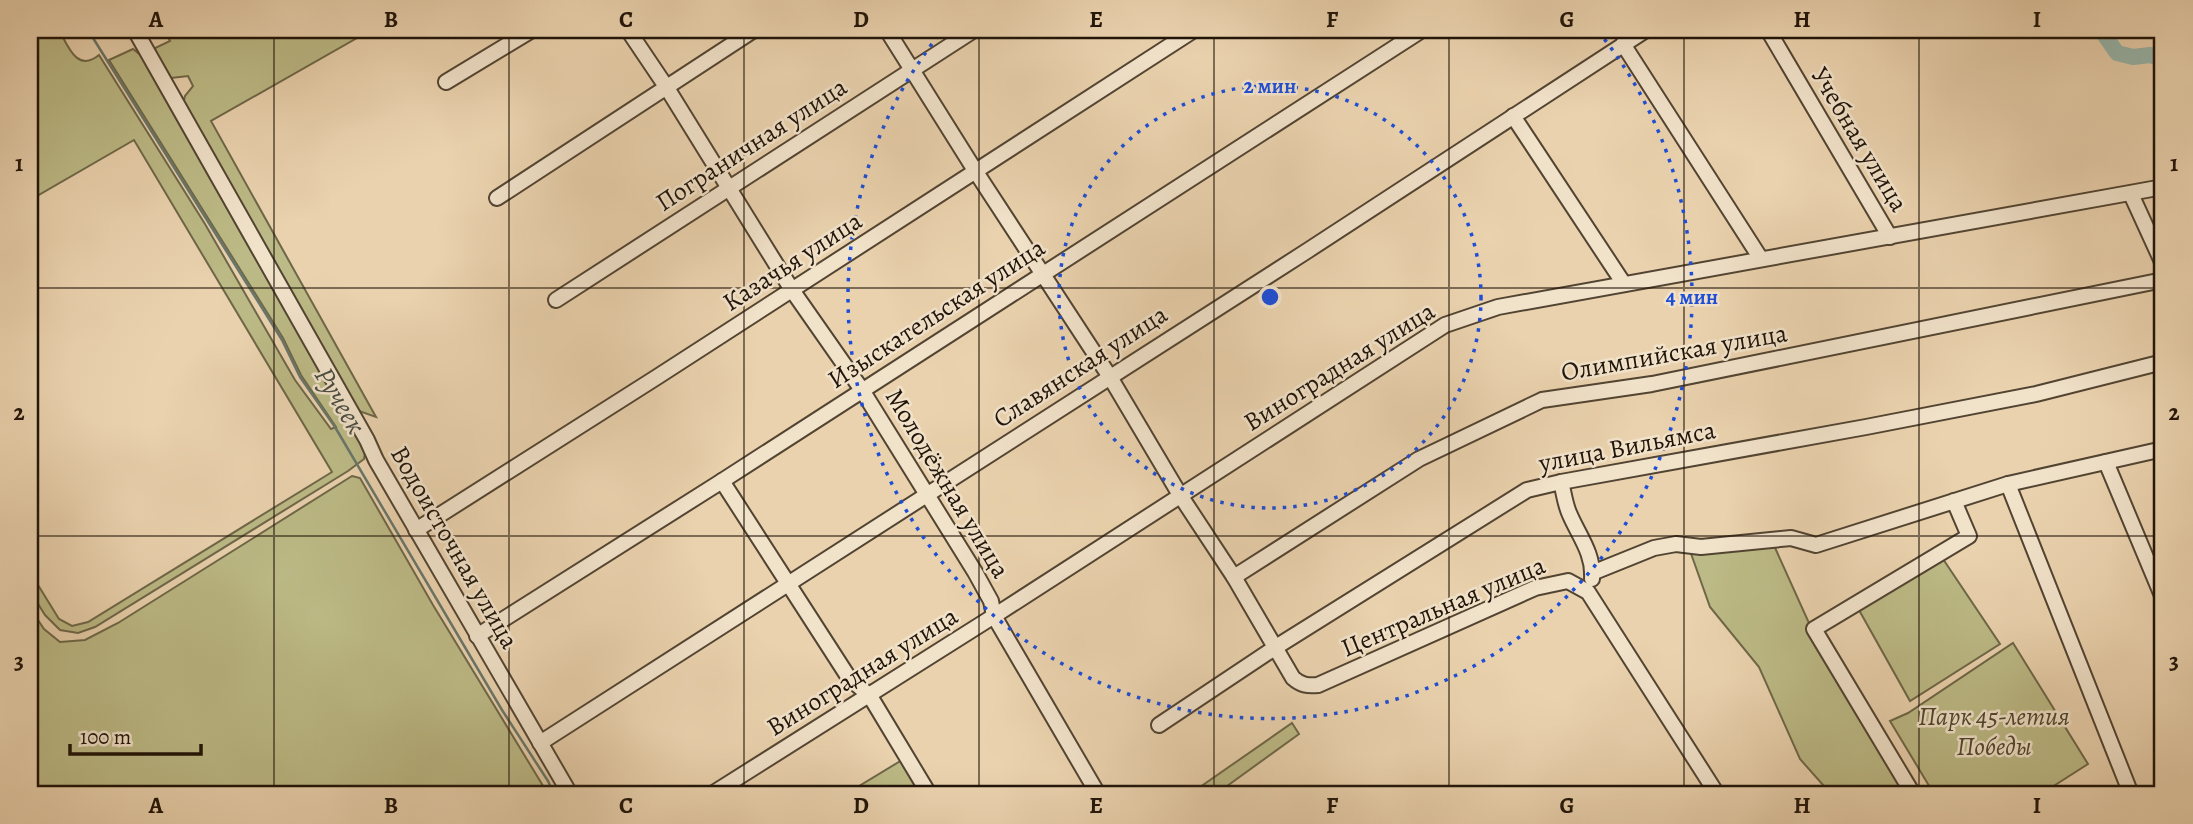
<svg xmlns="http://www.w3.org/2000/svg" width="2193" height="824" font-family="Alegreya,serif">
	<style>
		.green { fill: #bcba86; stroke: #6e6748; stroke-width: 2 }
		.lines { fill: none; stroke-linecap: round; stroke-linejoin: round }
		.stream { stroke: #68766b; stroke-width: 2.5 }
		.river { stroke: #98b7ad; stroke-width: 16 }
		.minor-casing { stroke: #524432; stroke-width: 18 }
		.minor { stroke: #f1e2ca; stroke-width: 14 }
		.grid { fill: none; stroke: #201409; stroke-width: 2; stroke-opacity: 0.55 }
		.ring { fill: none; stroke: #1d4ed8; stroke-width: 3.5; stroke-dasharray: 3.5 7 }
		.labels { text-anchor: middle; stroke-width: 5; stroke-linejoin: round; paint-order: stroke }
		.street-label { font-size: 26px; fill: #201409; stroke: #f1e2ca }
		.park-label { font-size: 26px; font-style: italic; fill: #4f462e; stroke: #f1e2ca }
		.water-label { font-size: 28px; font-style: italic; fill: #4a4d42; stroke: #f1e2ca }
		.centre { fill: #1d4ed8; stroke: #f1e2ca; stroke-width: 3.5 }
		.ring-label { font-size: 21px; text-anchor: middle; font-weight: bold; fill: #1d4ed8; stroke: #f1e2ca; stroke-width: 5; stroke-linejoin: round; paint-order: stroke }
		.neatline { fill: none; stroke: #201409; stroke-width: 2.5 }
		.grid-label { font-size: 23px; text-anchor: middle; font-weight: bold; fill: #201409 }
	</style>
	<rect width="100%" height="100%" fill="#ead2ae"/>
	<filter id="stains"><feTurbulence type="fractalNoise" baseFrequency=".00286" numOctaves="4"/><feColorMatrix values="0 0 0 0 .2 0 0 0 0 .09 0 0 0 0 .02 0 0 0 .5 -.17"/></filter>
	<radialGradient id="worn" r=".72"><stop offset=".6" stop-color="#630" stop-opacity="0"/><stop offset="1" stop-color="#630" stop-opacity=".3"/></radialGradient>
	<g class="green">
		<path d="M30 30H59C68 46 77 73 99 55L205 224 295 380 331 429 336 427 301 375 283 338 109 60 133 49 143 57 366 447 364 459 348 471 95 627 78 633 60 630 45 615 30 591V572L59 619 72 626 88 622 332 472 134 140 30 200Z"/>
		<path d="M165 30H371L211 121 376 417 356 410 183 104 185 96 193 86 188 76 171 78C163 71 156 59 155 48L170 41Z"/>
		<path d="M352 476 360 478 433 605 548 794H30V608L44 629 60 642 85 640 118 623Z"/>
		<path d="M1772 541 1813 632 1910 794H1831L1800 759 1759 667 1710 607 1689 548Z"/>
		<path d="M1943 559 2000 644 1910 701 1859 610Z"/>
		<path d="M2013 643 2088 764 2041 794H1934L1890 721 1908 713Z"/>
		<path d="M1292 723 1299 734 1216 794H1190Z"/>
		<path d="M902 760 923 794H909L905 790 898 794H846Z"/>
	</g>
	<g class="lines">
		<path class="stream" d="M88 30 282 340 300 377 335 427 502 710 548 781 554 794"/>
		<path class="river" d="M2101 30 2117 53 2133 57 2150 55 2163 59"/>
		<defs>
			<g id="minor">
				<path d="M135 30 367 440 376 460 570 794"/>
				<path d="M628 30 667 88 792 290 862 390 975 572 991 601 994 616 1098 794"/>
				<path d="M887 30 976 172 1110 377 1180 495 1234 577 1293 678C1301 685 1307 686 1318 685L1535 588 1568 581 1588 592 1717 794"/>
				<path d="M1768 30 1890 237"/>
				<path d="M1623 44 1761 259"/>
				<path d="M446 82 532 30"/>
				<path d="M1513 116 1624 284"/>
				<path d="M2131 194 2163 264"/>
				<path d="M497 198 754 30"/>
				<path d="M556 300 974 30"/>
				<path d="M2106 462 2163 598"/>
				<path d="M722 481 849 678 870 696 929 794"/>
				<path d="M1561 482C1564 493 1565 505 1570 515 1579 536 1594 554 1592 579"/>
				<path d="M2008 484 2131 794"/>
				<path d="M416 530 657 377 1194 30"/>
				<path d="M1592 573 1654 548 1676 544 1701 547 1791 538 1816 545 2008 484 2163 449"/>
				<path d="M1234 577 1419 459 1542 400 1652 384 2163 280"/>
				<path d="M477 636 722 481 1422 30"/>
				<path d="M1159 725 1276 647 1527 490 1561 482 1866 427 2036 394 2163 362"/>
				<path d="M540 743 1307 251 1646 30"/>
				<path d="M712 794 994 616 1445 325 1498 307 2163 187"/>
				<path d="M1913 794 1814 629 1969 536 1954 501"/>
			</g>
		</defs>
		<use href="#minor" class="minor-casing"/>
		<use href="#minor" class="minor"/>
	</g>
	<path class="grid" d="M274 30V794M509 30V794M744 30V794M979 30V794M1214 30V794M1449 30V794M1684 30V794M1919 30V794M30 288H2163M30 536H2163"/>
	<g class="ring">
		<circle cx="1270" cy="297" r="211"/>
		<path d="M1598 31A422 422 0 1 1 942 31"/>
	</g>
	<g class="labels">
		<g class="street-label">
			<text transform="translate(1860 139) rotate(59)" y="9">Учебная улица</text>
			<text transform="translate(751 144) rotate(-33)" y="9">Пограничная улица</text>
			<text transform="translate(792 261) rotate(-33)" y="9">Казачья улица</text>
			<text transform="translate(936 313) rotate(-33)" y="9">Изыскательская улица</text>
			<text transform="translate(1674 352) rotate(-10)" y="9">Олимпийская улица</text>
			<text transform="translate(1080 366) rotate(-33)" y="9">Славянская улица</text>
			<text transform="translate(1339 366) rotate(-32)" y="9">Виноградная улица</text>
			<text transform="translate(1627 446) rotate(-11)" y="9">улица Вильямса</text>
			<text transform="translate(948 483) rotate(59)" y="9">Молодёжная улица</text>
			<text transform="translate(455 547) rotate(60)" y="9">Водоисточная улица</text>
			<text transform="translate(1443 606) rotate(-23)" y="9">Центральная улица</text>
			<text transform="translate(862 671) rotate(-32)" y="9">Виноградная улица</text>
		</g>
		<g class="park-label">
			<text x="1994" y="725">Парк 45-летия<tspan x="1994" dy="30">Победы</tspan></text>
		</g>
		<g class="water-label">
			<text transform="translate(341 400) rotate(59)" y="10">Ручеек</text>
		</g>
	</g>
	<circle cx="1270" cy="297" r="10" class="centre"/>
	<g class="ring-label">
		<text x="1270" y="93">2 мин</text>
		<text x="1692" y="304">4 мин</text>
	</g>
	<rect width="2193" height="824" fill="none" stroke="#ead2ae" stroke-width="77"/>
	<path d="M70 744v10h131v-10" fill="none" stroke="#201409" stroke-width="3.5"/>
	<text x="80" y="744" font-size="21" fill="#201409" stroke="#f1e2ca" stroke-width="5" paint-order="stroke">100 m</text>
	<rect x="38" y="38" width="2116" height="748" class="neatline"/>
	<g class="grid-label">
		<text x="156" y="27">A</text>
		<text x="391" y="27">B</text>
		<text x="626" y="27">C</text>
		<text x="861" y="27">D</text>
		<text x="1096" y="27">E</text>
		<text x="1332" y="27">F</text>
		<text x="1567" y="27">G</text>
		<text x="1802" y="27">H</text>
		<text x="2037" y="27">I</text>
		<text x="19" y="171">1</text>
		<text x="2174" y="171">1</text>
		<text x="19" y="420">2</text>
		<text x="2174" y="420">2</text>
		<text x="19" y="669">3</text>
		<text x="2174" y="669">3</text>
		<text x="156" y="813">A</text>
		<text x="391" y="813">B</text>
		<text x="626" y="813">C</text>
		<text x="861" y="813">D</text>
		<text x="1096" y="813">E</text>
		<text x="1332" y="813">F</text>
		<text x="1567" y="813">G</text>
		<text x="1802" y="813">H</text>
		<text x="2037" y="813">I</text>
	</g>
	<rect width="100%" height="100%" filter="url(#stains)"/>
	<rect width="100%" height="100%" fill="url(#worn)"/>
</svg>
